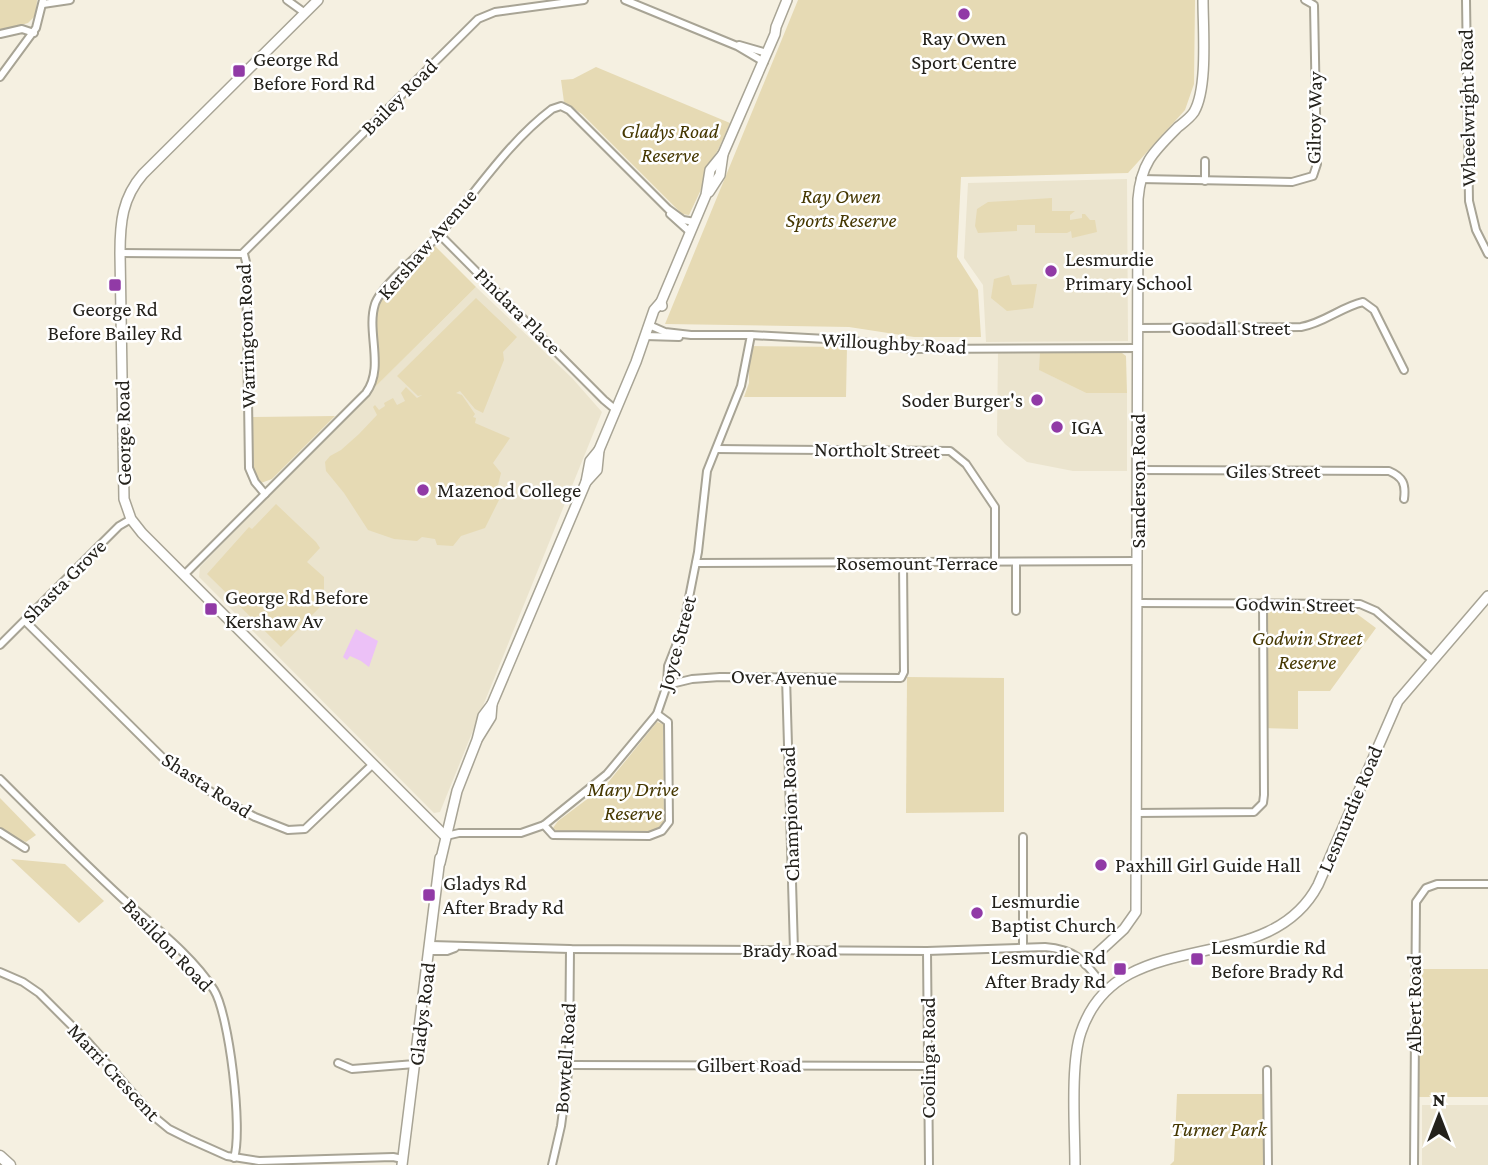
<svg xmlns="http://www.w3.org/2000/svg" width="1488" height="1165" font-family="'Crimson Pro',serif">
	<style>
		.built { fill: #ebe4ce }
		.green { fill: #e6dab4 }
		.water { fill: #ecc1f7 }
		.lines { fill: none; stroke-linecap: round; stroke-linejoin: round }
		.street-casing { stroke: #a8a495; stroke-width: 10 }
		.secondary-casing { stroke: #a8a495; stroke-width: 12 }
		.primary-casing { stroke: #a8a495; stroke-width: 13 }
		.street { stroke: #fff; stroke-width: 6 }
		.secondary { stroke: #fff; stroke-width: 9 }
		.primary { stroke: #fff; stroke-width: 10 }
		.poi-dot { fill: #913aa6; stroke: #fff; stroke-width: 2.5 }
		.labels { text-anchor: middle; stroke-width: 5; stroke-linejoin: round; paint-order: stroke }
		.poi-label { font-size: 21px; fill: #23211b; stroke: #fff; text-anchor: start }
		.street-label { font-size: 21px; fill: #23211b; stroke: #fff }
		.park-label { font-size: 21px; font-style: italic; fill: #453700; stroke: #fff }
	</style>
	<rect width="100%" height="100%" fill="#f5f0e1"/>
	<g class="built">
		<path d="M1127 179 1128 341 986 342 983 285 964 258 968 183Z"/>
		<path d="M476 287 572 378 602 412 440 812 434 813 199 577 200 567 372 390Z"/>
		<path d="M998 351 1038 352 1040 353V370L1086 393H1127V471H1073L1027 462 1005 444 997 435Z"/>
		<rect x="1422" y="1105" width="66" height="60"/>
	</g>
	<g class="green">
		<path d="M0 0H37L36 15 28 23 0 31Z"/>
		<path d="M798 0H1195L1194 84 1185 110 1128 173 961 177 957 257 978 290 981 337H914L849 327 665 324Z"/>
		<path d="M596 67 730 123 718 150 707 167 706 179 689 215 682 214 582 114 564 102 561 80 573 79Z"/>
		<path d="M1052 198V211H1075L1070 215V220L1082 218V214H1085L1090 220H1095L1097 232 1072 238 1071 231 1067 233H1035V225H1017V231L978 233 975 226 977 209 988 202Z"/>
		<path d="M435 246 476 287 372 390 375 305Z"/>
		<path d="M1009 275 1012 285 1037 284 1033 308 1007 311 991 298 994 279Z"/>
		<path d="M476 298 517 337 503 352 504 360 483 413 475 409 460 391 456 393 462 395 475 414 473 417 476 418 475 423 510 438 493 463 501 473 498 485 504 490 485 528 461 536 453 546 437 545 435 539 422 537 417 541 394 539 368 530 344 493 326 471 325 462 330 456 341 450 359 434 377 415 373 407 375 405 379 410 385 406 384 403 393 398 397 405 405 401 401 393 406 387 417 398 422 395 418 396 397 376Z"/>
		<path d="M749 346 847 347 846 397H744L749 383Z"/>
		<path d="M1040 353H1122L1126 356 1127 393H1086L1039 370Z"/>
		<path d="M335 416 272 479 261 483 259 482 252 464 251 417Z"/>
		<path d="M276 504 316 542 320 548 307 562 324 577V589L319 593 324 598 319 608 281 647 207 574 249 527 252 529Z"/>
		<path d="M1261 609 1353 611 1376 628 1330 691H1298V729L1259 728Z"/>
		<path d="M907 677 1004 678V812L906 813Z"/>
		<path d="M657 722 663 724V732L664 820 661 826 651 831H556L553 828 558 821 606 785Z"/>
		<path d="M0 798 36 835 26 842 0 831Z"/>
		<path d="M11 859 65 864 104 901 79 923Z"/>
		<path d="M1414 969H1488V1097H1413Z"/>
		<path d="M1177 1094H1267L1268 1165H1170L1174 1161Z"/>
	</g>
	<path class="water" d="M356 629 378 641 369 667 361 661 350 656 347 660 343 657Z"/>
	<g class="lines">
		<defs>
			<g id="street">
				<path d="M287 0 305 13"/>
				<path d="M625 0 737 46 764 62"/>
				<path d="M1466 0 1469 201 1476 230 1488 254"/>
				<path d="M43 4 70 0"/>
				<path d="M0 34 22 29 34 33"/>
				<path d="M739 45 767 53"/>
				<path d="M0 77 36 28 43 0"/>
				<path d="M1205 161V181"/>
				<path d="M1140 179 1292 182 1313 176 1317 164 1314 5 1305 0"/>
				<path d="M670 214 690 232"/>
				<path d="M439 234 604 400 616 410"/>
				<path d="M120 253 244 254 246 262 249 468 255 482 265 494"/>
				<path d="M243 253 478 19 495 12 584 0"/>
				<path d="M649 325 665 332 691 335H751L845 340 913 349 1138 348"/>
				<path d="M1138 328 1301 327C1324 323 1341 307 1363 302L1374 310 1404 370"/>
				<path d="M645 336 679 337"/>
				<path d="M717 449 950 451 966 464 995 507V563"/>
				<path d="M1138 470 1389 471C1403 477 1406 484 1404 499"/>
				<path d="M696 563 1138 561"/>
				<path d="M184 575 366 393C385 367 366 332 375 304 381 286 422 252 437 237 475 194 506 144 552 109L561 106 569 110 668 209 683 220 695 222"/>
				<path d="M1137 603 1360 604 1376 611 1432 660"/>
				<path d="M1016 611V563"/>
				<path d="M25 621 166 761 223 800 255 817 288 830 305 829 373 764"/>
				<path d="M0 645 119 526 131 519"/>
				<path d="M786 677 794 950"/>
				<path d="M667 685 692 679 720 677 901 678 904 672 903 563"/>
				<path d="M0 779C41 820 81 860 123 899 152 925 193 956 214 990 229 1014 243 1130 234 1158"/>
				<path d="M1137 813 1254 812 1263 803 1264 795 1263 603"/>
				<path d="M544 825 553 835 649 836 662 831 669 822 668 722 657 714"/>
				<path d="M0 832 25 848"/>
				<path d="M446 836 459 833H521L544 825 607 774 657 714 667 685 668 666 683 628 698 552 707 471 741 386 751 335"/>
				<path d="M1023 837V947"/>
				<path d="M431 945 570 949 927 951 1045 947C1081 950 1086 965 1107 990"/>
				<path d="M430 951H447L455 948"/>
				<path d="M927 951 929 1165"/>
				<path d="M0 972 23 982 39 993 87 1041 152 1115 169 1129 189 1139 227 1156 259 1161 393 1157 403 1159"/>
				<path d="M338 1063 352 1069 415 1064"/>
				<path d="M569 1065 928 1066"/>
				<path d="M1267 1070 1268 1165"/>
				<path d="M552 1165 561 1126 569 1065 570 949"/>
				<path d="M1414 1165 1416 902 1426 888 1437 884H1488"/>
			</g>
			<g id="secondary">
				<path d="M318 0 143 174C122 198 120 223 120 253L124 499 131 519 142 533 445 836"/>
				<path d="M709 192 720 175 723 154 775 34 776 27 787 0"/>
				<path d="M662 306 661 302 706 195 710 170 723 154"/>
				<path d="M586 482 597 470 599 450"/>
				<path d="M478 738 491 717 492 704"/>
				<path d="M440 863 457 791 477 740 483 716 492 704 586 482 590 461 599 450 636 362 654 310 661 302"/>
				<path d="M1086 964 1124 929 1136 912 1138 199C1141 163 1153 152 1178 127 1183 123 1190 118 1194 112 1208 88 1203 29 1203 0"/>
				<path d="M402 1165 440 858"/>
				<path d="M1075 1165C1075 1130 1070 1064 1081 1032 1119 920 1267 982 1318 885L1398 701 1488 596"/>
			</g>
			<path id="primary" d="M0 1156 10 1165"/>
		</defs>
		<use href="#street" class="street-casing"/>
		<use href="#secondary" class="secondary-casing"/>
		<use href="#primary" class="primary-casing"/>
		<use href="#street" class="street"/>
		<use href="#secondary" class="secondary"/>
		<use href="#primary" class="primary"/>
	</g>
	<g class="poi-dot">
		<circle cx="964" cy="14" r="7"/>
		<rect x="232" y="64" width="14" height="14" rx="3.5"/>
		<circle cx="1051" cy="271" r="7"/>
		<rect x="108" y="278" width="14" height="14" rx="3.5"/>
		<circle cx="1037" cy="400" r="7"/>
		<circle cx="1057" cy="427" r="7"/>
		<circle cx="423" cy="490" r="7"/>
		<rect x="204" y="602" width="14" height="14" rx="3.5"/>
		<circle cx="1101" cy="865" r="7"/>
		<rect x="422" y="888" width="14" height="14" rx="3.5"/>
		<circle cx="977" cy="913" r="7"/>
		<rect x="1190" y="952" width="14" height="14" rx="3.5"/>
		<rect x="1113" y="962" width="14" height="14" rx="3.5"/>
	</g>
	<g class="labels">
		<g class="poi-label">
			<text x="964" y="45" text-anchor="middle">Ray Owen<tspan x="964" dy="24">Sport Centre</tspan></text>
			<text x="253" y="66">George Rd<tspan x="253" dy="24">Before Ford Rd</tspan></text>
			<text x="1065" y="266">Lesmurdie<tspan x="1065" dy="24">Primary School</tspan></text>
			<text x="115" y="316" text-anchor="middle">George Rd<tspan x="115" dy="24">Before Bailey Rd</tspan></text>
			<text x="1023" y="407" text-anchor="end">Soder Burger's</text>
			<text x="1071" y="434">IGA</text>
			<text x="437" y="497">Mazenod College</text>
			<text x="225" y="604">George Rd Before<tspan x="225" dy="24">Kershaw Av</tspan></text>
			<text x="1115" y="872">Paxhill Girl Guide Hall</text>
			<text x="443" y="890">Gladys Rd<tspan x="443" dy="24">After Brady Rd</tspan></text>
			<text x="991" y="908">Lesmurdie<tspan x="991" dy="24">Baptist Church</tspan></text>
			<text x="1211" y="954">Lesmurdie Rd<tspan x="1211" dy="24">Before Brady Rd</tspan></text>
			<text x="1106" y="964" text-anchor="end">Lesmurdie Rd<tspan x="1106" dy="24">After Brady Rd</tspan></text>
		</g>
		<g class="street-label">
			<text transform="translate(399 97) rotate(-45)" y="7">Bailey Road</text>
			<text transform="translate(1467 108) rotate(-91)" y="7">Wheelwright Road</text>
			<text transform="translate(1314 118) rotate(-89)" y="7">Gilroy Way</text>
			<text transform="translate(427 244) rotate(-49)" y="7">Kershaw Avenue</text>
			<text transform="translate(518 311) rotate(45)" y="7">Pindara Place</text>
			<text x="1231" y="335">Goodall Street</text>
			<text transform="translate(246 336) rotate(-92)" y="7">Warrington Road</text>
			<text transform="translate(894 343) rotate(3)" y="7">Willoughby Road</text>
			<text transform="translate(123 433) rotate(-91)" y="7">George Road</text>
			<text transform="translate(877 450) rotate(1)" y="7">Northolt Street</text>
			<text x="1273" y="478">Giles Street</text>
			<text transform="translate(1138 481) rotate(-90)" y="7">Sanderson Road</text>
			<text x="917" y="570">Rosemount Terrace</text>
			<text transform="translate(64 581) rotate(-45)" y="7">Shasta Grove</text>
			<text transform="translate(1295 604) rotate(1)" y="7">Godwin Street</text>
			<text transform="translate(677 643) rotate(-75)" y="7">Joyce Street</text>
			<text transform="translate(784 677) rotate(1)" y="7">Over Avenue</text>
			<text transform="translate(207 785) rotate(33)" y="7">Shasta Road</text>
			<text transform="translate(1350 809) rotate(-67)" y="7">Lesmurdie Road</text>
			<text transform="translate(790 814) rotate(-92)" y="7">Champion Road</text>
			<text transform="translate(168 945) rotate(46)" y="7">Basildon Road</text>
			<text x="790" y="957">Brady Road</text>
			<text transform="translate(1414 1004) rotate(-90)" y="7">Albert Road</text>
			<text transform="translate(422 1014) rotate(-83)" y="7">Gladys Road</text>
			<text transform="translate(565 1058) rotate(-86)" y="7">Bowtell Road</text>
			<text transform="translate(928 1058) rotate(-90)" y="7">Coolinga Road</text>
			<text x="749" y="1072">Gilbert Road</text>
			<text transform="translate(114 1072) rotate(47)" y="7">Marri Crescent</text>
		</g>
		<g class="park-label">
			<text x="670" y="138">Gladys Road<tspan x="670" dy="24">Reserve</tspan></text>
			<text x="841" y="203">Ray Owen<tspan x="841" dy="24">Sports Reserve</tspan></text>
			<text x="1307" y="645">Godwin Street<tspan x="1307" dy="24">Reserve</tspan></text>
			<text x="633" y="796">Mary Drive<tspan x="633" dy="24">Reserve</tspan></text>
			<text x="1219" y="1136">Turner Park</text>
		</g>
	</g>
	<g transform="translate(1439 1116)" stroke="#ffffff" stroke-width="5" paint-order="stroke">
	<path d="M0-5L12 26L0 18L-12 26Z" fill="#23211b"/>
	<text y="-10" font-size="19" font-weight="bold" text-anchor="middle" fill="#23211b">N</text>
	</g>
</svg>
